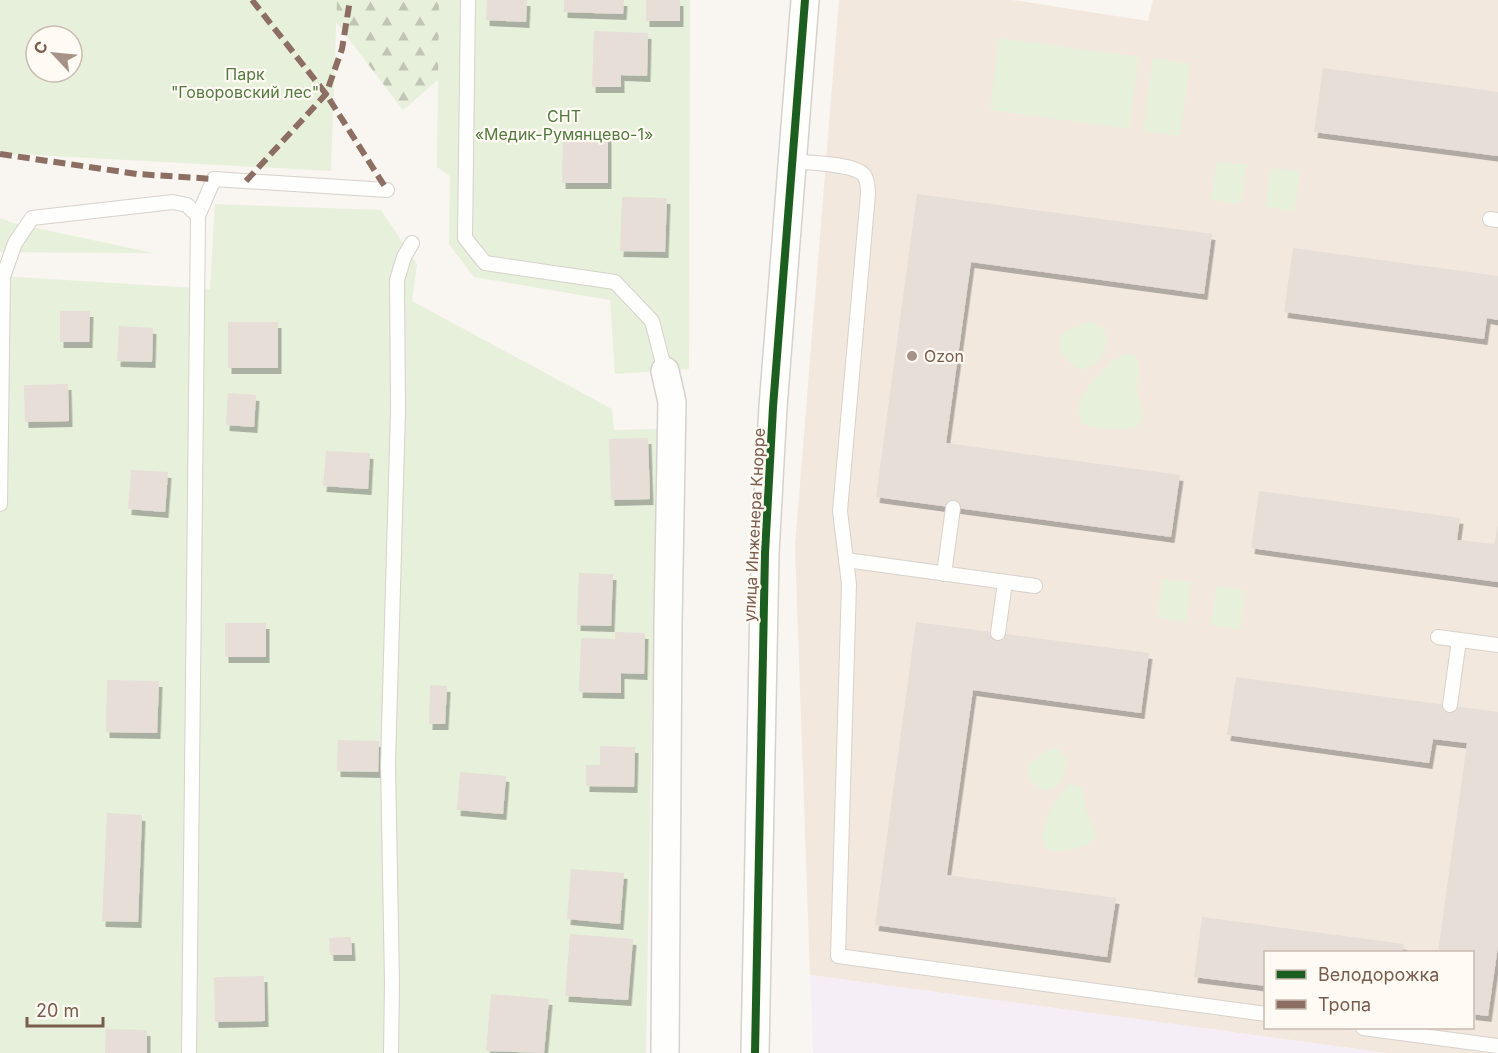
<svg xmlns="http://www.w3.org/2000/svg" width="1498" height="1053" font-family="Inter,sans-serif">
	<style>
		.residential { fill: #f2e8de; fill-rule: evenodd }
		.education { fill: #f6eef6 }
		.forest { fill: url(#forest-firs) }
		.green { fill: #e7f0db; fill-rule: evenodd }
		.building { fill: #e6ded7; filter: url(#shadow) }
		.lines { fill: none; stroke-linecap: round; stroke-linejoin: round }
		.lane-casing { stroke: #d7d1cb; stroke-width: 16 }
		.street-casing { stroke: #d7d1cb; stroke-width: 30 }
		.lane { stroke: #fefefd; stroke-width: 14 }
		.street { stroke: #fefefd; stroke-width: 27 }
		.quiet { stroke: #8d6e63; stroke-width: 6; stroke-dasharray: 12 6; stroke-linecap: butt }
		.cycleway-casing { stroke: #fffaf3; stroke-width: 11 }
		.cycleway { stroke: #1b5e20; stroke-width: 8 }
		.poi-dot { fill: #a69286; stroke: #fffaf3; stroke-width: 2 }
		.labels { text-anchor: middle; stroke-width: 4.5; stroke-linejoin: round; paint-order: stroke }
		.park-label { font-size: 16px; fill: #537a41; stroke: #fffaf3 }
		.poi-label { font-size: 16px; fill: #7a5c4d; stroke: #fffaf3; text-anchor: start }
		.street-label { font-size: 16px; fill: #7a5c4d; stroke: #fffaf3 }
	</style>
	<defs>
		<pattern id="forest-firs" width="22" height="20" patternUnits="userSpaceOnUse" patternTransform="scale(1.5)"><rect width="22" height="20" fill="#e7f0db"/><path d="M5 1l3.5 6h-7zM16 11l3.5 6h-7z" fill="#c0c6b4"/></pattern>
		<filter id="shadow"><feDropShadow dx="3.5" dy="6" stdDeviation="0" flood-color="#0004"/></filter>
	</defs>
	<rect width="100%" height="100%" fill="#f9f5f0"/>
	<path class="residential" d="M839 0H1012L1148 21 1153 0H1498V1053H1386L810 975 795 546ZM1266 952H1472V1028H1266Z"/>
	<path class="education" d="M810 975 1167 1023 1386 1053H813Z"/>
	<path class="forest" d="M319 0H450L452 68 403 110Z"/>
	<g class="green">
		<path d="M0 0H337L331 171 17 154 0 157ZM36 36H72V72H36Z"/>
		<path d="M439 0H690L689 369 615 374 610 300 474 277 449 244 450 176 437 167Z"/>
		<path d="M999 38 1139 57 1129 129 990 110Z"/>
		<path d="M1153 58 1190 64 1180 136 1143 131Z"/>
		<path d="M1217 161 1246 165 1241 204 1211 200Z"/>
		<path d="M1271 168 1300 172 1294 211 1265 207Z"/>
		<path d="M215 204 381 210 417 264 412 301 612 409 614 430 657 429 646 1053H0V276L210 289Z"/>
		<path d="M0 218 13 223 153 253 0 252Z"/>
		<path d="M1087 322C1120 323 1107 365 1082 370 1070 365 1049 346 1065 333 1071 328 1081 325 1087 322Z"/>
		<path d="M1128 354 1136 357C1142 369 1137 377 1137 389 1137 397 1142 404 1143 412 1146 438 1098 428 1084 425 1070 407 1085 390 1098 376 1107 366 1114 356 1128 354Z"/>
		<path d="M1162 579 1191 582 1186 622 1157 618Z"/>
		<path d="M1216 586 1245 590 1240 629 1211 625Z"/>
		<path d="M1057 748C1079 759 1056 805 1036 786 1028 779 1027 774 1029 764L1049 749Z"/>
		<path d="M1070 784 1081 787C1087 795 1084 801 1086 810 1087 819 1095 826 1097 837 1091 844 1082 847 1072 849 1065 850 1056 853 1049 850 1029 840 1059 792 1070 784Z"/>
	</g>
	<g class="building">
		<path d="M487 0H527L526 22 486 20Z"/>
		<path d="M564 0H624L623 14 564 12Z"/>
		<rect x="646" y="0" width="34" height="21"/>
		<path d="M594 31 648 33 647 76 621 75V87H592Z"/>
		<path d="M1323 68 1498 92V156L1314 132Z"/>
		<path d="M563 130H608V183H562Z"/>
		<path d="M917 194 1212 234 1204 294 971 262 946 443 1180 475 1171 537 876 497Z"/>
		<path d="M622 197 667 198 665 252 620 251Z"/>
		<path d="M1293 248 1498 276V320L1487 318 1484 339 1284 312Z"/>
		<path d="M60 311H90L89 342H60Z"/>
		<rect x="228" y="322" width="50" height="46"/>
		<path d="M119 326 153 328 152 362 117 361Z"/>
		<path d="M68 384 69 421 25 422 24 385Z"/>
		<path d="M228 393 256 395 254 427 226 425Z"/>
		<path d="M648 438 650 499 611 500 609 439Z"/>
		<path d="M326 451 370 453 368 489 323 486Z"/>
		<path d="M131 470 168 472 165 512 128 509Z"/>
		<path d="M1259 491 1460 518 1457 540 1494 544 1498 525V582L1251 548Z"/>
		<path d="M579 573 613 574 611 626 577 625Z"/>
		<path d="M916 622 1149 653 1141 713 973 690 947 875 1116 898 1107 957 875 925Z"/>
		<rect x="225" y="623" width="41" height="34"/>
		<path d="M615 632 645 633 644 674 621 673V693L579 692 581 638 615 639Z"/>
		<path d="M1236 677 1498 712V946L1488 1016 1472 1014V952H1438L1467 743 1433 739 1429 763 1227 735Z"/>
		<path d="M107 680 159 681 157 733 106 732Z"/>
		<path d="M430 685 447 686 445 724H429Z"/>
		<path d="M338 740 379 741 378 772 337 771Z"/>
		<path d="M600 746 635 747 634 787 586 786V765H600Z"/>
		<path d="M460 772 506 776 503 814 457 810Z"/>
		<path d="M107 813 142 815 138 922 102 921Z"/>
		<path d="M571 869 624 873 620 924 567 919Z"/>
		<path d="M1202 917 1404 944 1402 952H1266V986L1194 977Z"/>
		<path d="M570 934 633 939 628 1000 565 996Z"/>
		<path d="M351 937 352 955H330L329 938Z"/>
		<path d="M264 976 265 1021 215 1022 214 977Z"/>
		<path d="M491 994 549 999 544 1053 486 1051Z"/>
		<path d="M106 1029 147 1030V1053H105Z"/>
	</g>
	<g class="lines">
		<defs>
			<g id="lane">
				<path d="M468 0 465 238 485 263 615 282 652 321 665 371"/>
				<path d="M792 161C809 163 854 163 864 175 868 181 868 188 868 194L840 511 849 584 838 956 1266 1014"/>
				<path d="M1490 219 1498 220"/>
				<path d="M0 504 3 277 15 243 32 218 173 202 187 205 198 216V222"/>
				<path d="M846 560 1035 586"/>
				<path d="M944 574 953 508"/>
				<path d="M998 633 1005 582"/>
				<path d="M1438 637 1498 645"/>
				<path d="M1450 705 1459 640"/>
				<path d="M1363 1028 1498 1046"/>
				<path d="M189 1053 198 216 214 179 387 190"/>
				<path d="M391 1053 392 983 388 764 398 410 397 280 404 257 412 243"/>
			</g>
			<g id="street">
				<path d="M665 1053 668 623 672 402 665 371"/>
				<path d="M755 1053 765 553 773 407 805 0"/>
			</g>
		</defs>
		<use href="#lane" class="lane-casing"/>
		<use href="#street" class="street-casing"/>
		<use href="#lane" class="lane"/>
		<use href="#street" class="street"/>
		<g class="quiet">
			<path d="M252 0 326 94 387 190"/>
			<path d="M0 154 137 174 214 179"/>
			<path d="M246 181 326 94 342 49 350 0"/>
		</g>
		<defs>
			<path id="cycleway" d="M755 1053 765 553 773 407 805 0"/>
		</defs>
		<use href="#cycleway" class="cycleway-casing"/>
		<use href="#cycleway" class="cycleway"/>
	</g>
	<circle class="poi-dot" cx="912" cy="356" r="6"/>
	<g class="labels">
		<g class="park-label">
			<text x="245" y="80">Парк<tspan x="245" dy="18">"Говоровский лес"</tspan></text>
			<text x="564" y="122">СНТ<tspan x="564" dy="18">«Медик-Румянцево-1»</tspan></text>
		</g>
		<g class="poi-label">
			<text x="924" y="362">Ozon</text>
		</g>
		<g class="street-label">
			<text transform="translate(754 525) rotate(-87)" y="6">улица Инженера Кнорре</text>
		</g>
	</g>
	<rect x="1264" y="951" width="210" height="78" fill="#fffaf3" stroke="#cabbb1" stroke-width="1.5"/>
	<rect x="1276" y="970" width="30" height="9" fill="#1b5e20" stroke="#cabbb1" stroke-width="1.5"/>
	<text x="1318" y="981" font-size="18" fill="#7a5c4d">Велодорожка</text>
	<rect x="1276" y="1000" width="30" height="9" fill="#8d6e63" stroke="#cabbb1" stroke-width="1.5"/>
	<text x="1318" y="1011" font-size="18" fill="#7a5c4d">Тропа</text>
	<g transform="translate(54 54) rotate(296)"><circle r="28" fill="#fffaf3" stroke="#cabbb1" stroke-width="1.5"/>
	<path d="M0-4.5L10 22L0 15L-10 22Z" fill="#a69286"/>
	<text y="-9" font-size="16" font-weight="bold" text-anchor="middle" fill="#7a5c4d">С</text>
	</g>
	<path d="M27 1017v9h76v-9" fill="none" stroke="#7a5c4d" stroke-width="3"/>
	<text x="36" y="1017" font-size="18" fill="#7a5c4d" stroke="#fffaf3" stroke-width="4.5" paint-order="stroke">20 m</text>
</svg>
